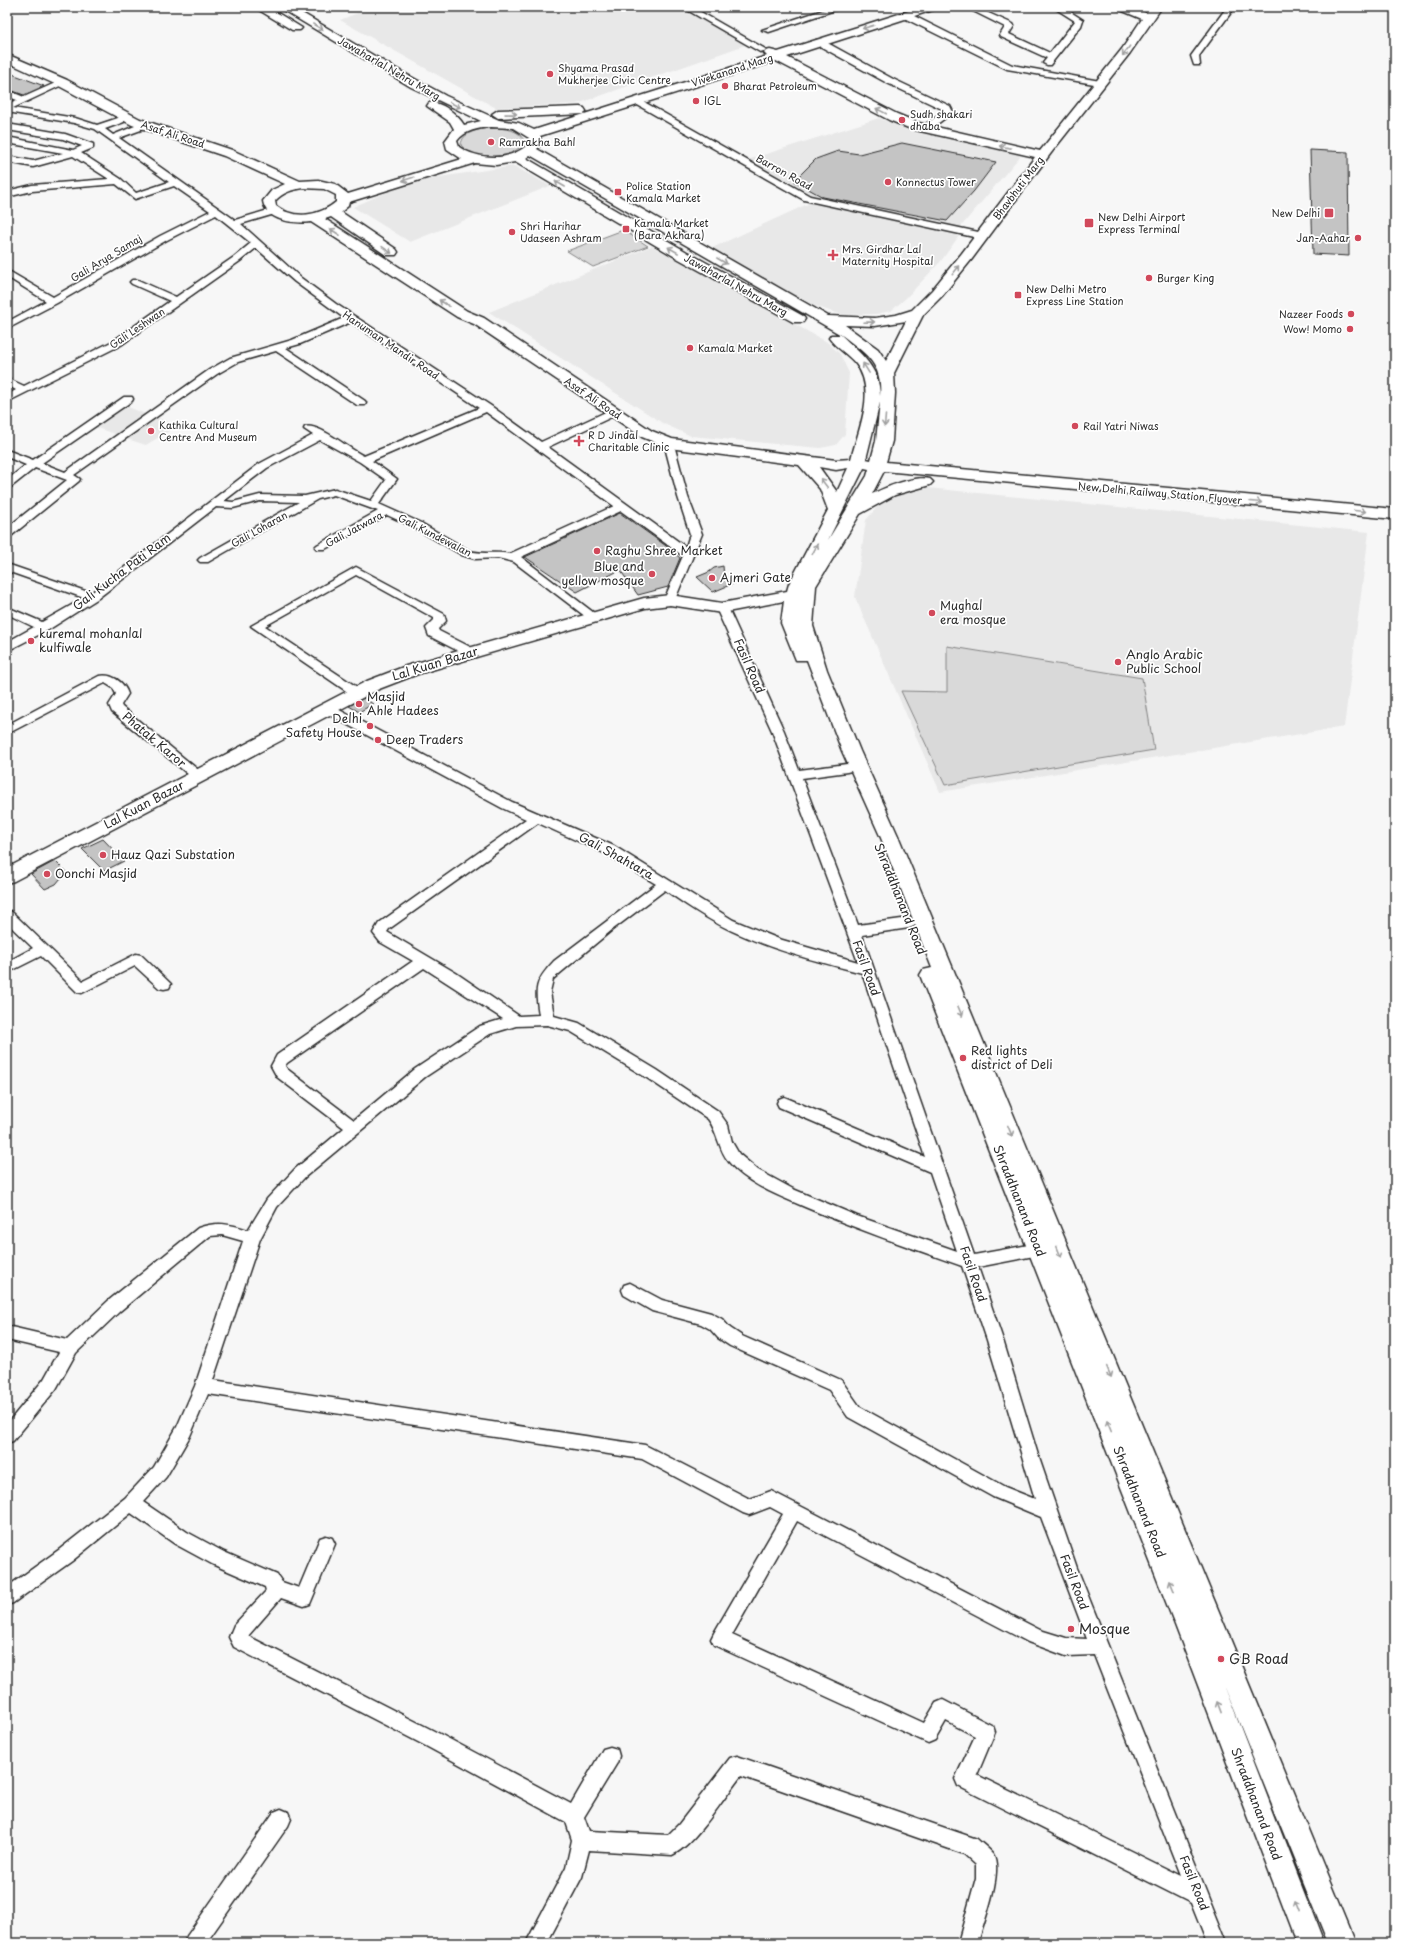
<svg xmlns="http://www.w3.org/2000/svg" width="1402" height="1950" font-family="'Playpen Sans',sans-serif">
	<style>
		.built { fill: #e8e8e8 }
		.green { fill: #d9d9d9; stroke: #828282 }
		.building { fill: #c4c4c4; stroke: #2b2b2b }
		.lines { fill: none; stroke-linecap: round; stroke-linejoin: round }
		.street-casing { stroke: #2b2b2b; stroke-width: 3 }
		.secondary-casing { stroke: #2b2b2b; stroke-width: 3 }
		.street { fill: #fff; fill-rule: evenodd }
		.secondary { fill: #fff; fill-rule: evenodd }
		.oneway { stroke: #a0a0a0 }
		.poi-dot { fill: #d1495b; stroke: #fff; stroke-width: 1.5 }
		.labels { text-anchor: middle; stroke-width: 3.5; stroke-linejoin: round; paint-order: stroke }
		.far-street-label { font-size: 10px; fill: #2b2b2b; stroke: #fff }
		.far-poi-label { font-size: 10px; fill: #2b2b2b; stroke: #fff; text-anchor: start }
		.poi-label { font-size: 12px; fill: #2b2b2b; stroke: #fff; text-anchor: start }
		.street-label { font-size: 12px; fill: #2b2b2b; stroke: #fff }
		.near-poi-label { font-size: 14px; fill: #2b2b2b; stroke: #fff; text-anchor: start }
	</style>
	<rect width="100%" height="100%" fill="#f7f7f7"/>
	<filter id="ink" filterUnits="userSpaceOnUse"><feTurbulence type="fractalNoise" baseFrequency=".025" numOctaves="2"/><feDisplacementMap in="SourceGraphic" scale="8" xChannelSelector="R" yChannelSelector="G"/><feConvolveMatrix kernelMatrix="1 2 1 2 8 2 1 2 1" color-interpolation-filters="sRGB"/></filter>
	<g filter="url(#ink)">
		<g class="built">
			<path d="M373 7H678L748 44 577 104 496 108 340 20Z"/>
			<path d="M879 118 910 131 1021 155 958 230 827 205 959 236 941 261 906 298 891 311 876 314 842 315 815 306 710 249 812 202 738 163Z"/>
			<path d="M514 166 550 186 410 242 353 207 412 181Z"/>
			<path d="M652 246 827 342 840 354 849 373 845 434 836 445 820 448 691 436 664 424 489 312Z"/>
			<path d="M123 405 148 415 118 435 91 426Z"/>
			<path d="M153 416 177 426 146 445 124 438Z"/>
			<path d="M918 487 1369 532 1344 727 940 792 855 597 866 520 883 500Z"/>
		</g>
		<g class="green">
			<path d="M488 128C501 128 519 128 524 141 516 161 472 161 461 145 462 132 478 130 488 128Z"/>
			<path d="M623 230 648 246 593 267 567 251Z"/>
			<path d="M947 646 1142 678 1154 750 945 785 901 691 947 692Z"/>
		</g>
		<g class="building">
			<path d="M7 72 44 86 24 95 7 89Z"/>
			<path d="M902 143 996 162 974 191 947 221 823 197 794 181 816 159 838 151 859 154Z"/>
			<path d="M1310 150 1348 152 1349 256 1313 254Z"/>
			<path d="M620 513 669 548 680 558 668 587 638 595 620 570 577 592 525 557Z"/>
			<path d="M723 566 724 577 737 582 713 592 697 577 709 572 714 568Z"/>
			<path d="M364 698 373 704 359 712 349 706Z"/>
			<path d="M103 839 124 861 104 871 82 849Z"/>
			<path d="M55 861 66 872 56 884 45 889 31 874Z"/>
		</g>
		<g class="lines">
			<defs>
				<g id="street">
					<path d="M682 7H692L767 50 760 52Z"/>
					<path d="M832 7H844L769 32 762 30Z"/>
					<path d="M965 7H975L1013 24 1014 26 1009 34 1050 53 1075 21 1053 7H1063L1083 20 1081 26 1050 65H1047L1043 63 1047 58 1001 37 1000 35 1005 27Z"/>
					<path d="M1227 7H1235L1199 56 1200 65H1194L1191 56Z"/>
					<path d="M902 13H908L1012 65 1100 81 1104 83 1100 85 1007 69 902 17Z"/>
					<path d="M816 40H822L893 79 950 106 953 112 928 131H922V127L944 111V110L887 83 816 44Z"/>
					<path d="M53 84H56L60 86 13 108 75 118 97 125 118 118H124V122L105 129 113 135 135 126H141V130L119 138 235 220 275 208 278 209V213L241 224 301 278 336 304 491 406 541 442 610 410H618L619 412 618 414 548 447 686 547 690 534 678 497 664 443 669 440 673 441 688 497 702 534 674 602 670 603 664 600 683 556 621 511 521 557 598 616 600 618 594 622 590 620 514 562 498 558 475 559 462 555 413 527 387 515 325 549H317L315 547 317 545 378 511 334 495 318 499 208 562H200L198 560 200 558 299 502 260 501 233 508 216 507 97 599 48 630 7 651V642L34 627 7 614V607L42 622 84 598 7 571V564L91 593 259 464 313 435 304 429 305 427C319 423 350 450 364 456L479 408 351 322 300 344 286 348 365 401 366 403 365 405H357L276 351 238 362 217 374 74 475 80 479 79 481 11 536 7 537V528L67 480 35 468 11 487 7 488V480L26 465 7 457V450L33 460 124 397H132L133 399 132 401 42 463 65 472 209 370 230 358 292 340 344 318 295 282 256 248 240 261 121 345 7 402V395L16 390 7 385V378L24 386 113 341 170 301 132 284 130 282 132 280H138L176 297 234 257 251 243 216 215 167 240 57 303 7 329V322L46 301 7 277V270L53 297 160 236 210 211 174 186 135 199 116 184 32 191 7 197V191L32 185 109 179 73 156 33 167 7 162V156L33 161 63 153 7 143V137L73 150 82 146 63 139 7 130V124L65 134 93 144V148L81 153 121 179 136 193 169 182 95 129 74 123 7 112V104L17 100 7 96V90L24 97ZM486 412 614 506 509 554C496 551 482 555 470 551L421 523 379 504 397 479 372 461ZM320 440 360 462 386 480 371 501 335 489 305 496 260 495 233 502 224 501 267 468Z"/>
					<path d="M637 98 810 196 983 233 988 236 983 239 804 200 634 103 633 101Z"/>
					<path d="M356 567 444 614 446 621 438 629 439 631 476 650 478 653 476 656H468L429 636 426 628 434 620V618L356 575 265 626 360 689 362 692 360 695H352L251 626Z"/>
					<path d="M722 605 728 608 784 731 799 770 847 764 851 765 853 768 851 771 847 772 802 778 858 925 909 918 914 920 916 923 914 926 909 928 862 935 974 1255 1039 1243 1045 1244 1047 1249 1045 1254 1039 1255 978 1267 1003 1340 1038 1455 1077 1568 1227 1943H1207L1191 1903 958 1786 955 1779 975 1736 946 1721 935 1740 928 1743 714 1645 711 1639 714 1633 783 1514 770 1507 749 1515 743 1513 642 1459 208 1394 190 1436 166 1477 143 1502 187 1532 224 1552 277 1575 282 1582 299 1588 320 1538 326 1536 332 1538 335 1544 310 1604 304 1606 281 1598 248 1636 438 1733 571 1804 603 1749 610 1747 617 1749 619 1756 617 1763 584 1817 589 1831 668 1835 679 1824 730 1758 737 1756 977 1839C982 1844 989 1849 993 1854 1004 1871 983 1924 978 1943H958L976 1878V1865L964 1854 741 1776C725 1796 694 1846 672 1855L589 1850 582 1877 547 1943H526L566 1867 572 1840 566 1822 424 1745 234 1647 229 1637 234 1625 266 1591 265 1587 212 1564 175 1544 131 1513 72 1561 13 1603 7 1605V1587L60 1549 125 1498 154 1467 177 1427 195 1386 243 1241 222 1235 210 1236 120 1311 76 1353 56 1389 13 1441 7 1443V1424L44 1379 59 1352 7 1340V1326L67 1340 108 1301 198 1228C217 1221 230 1224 248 1230L267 1199 295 1169 344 1128 277 1077 271 1066 277 1055 413 961 380 942 373 933 379 923 526 819 502 808 322 711 320 708 322 705H330L512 802 614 846 733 920 779 939 858 962 772 731 716 608ZM538 823 604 853 656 884 554 961C534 982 535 988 539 1015L519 1016 456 973 387 932 389 929ZM665 890C689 907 713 923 739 934 778 952 821 962 862 973L925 1157 789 1099 784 1097 779 1099 777 1103 779 1107 930 1172 957 1251 857 1216 793 1189 758 1170 739 1154 732 1142 728 1125 718 1111 657 1070 579 1023 554 1016 550 992 553 979 612 930ZM424 968 503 1019 480 1026 415 1069 354 1120 287 1069 285 1066 287 1063ZM547 1025 570 1031 647 1078 708 1119C718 1132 718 1149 729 1162 747 1184 779 1196 805 1207 856 1229 909 1247 962 1266L987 1340 1035 1499 1005 1487 860 1407 841 1380 742 1336 730 1328 722 1319 711 1313 662 1300 630 1283 624 1285 622 1290 624 1295 652 1311 701 1324 710 1329 718 1338 730 1346 829 1390 848 1417 993 1497 1041 1517 1087 1639 1066 1638 1040 1630 777 1494 771 1491 750 1499 645 1445 213 1380 260 1239 277 1207 305 1177 425 1077 490 1034 516 1026ZM797 1521 1028 1642 1066 1656 1094 1655 1181 1876 977 1775 995 1732 993 1726 943 1700 936 1703 924 1723 732 1635Z"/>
					<path d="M99 676C112 673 124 682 128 694L121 705 122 707 202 773 204 776 202 779H194L112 712 109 705 116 694 113 688 105 683 7 734V725Z"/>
					<path d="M7 910 12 912 83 981 136 954 141 955 171 984 169 988 164 989 159 988 135 966 82 993 77 992 41 956 7 973V962L33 948 7 923Z"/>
					<path d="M281 1809 288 1812 291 1819 288 1826 206 1943H184L187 1936 274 1812Z"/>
				</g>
				<g id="secondary">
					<path d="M254 7H268L302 28 300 30H292Z"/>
					<path d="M278 7H292L393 67 446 96 499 120 519 123 534 130 767 56 764 53 766 51 770 50 778 52 921 7H938L936 9 787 57 897 114 919 123 1040 151 1122 49 1142 19 1118 9 1116 7H1132L1146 13 1150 7H1162L1130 53 1051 153 972 259 942 296 923 315 894 373 895 393 892 441 886 462 1395 509V519L884 471 872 494C886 487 915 475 930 479L933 482 930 485 895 495 860 514 816 586 813 626 827 670 860 751 899 838 1356 1943H1328L1224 1685 1324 1943H1296L1175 1625 920 975 923 970 932 968 881 838 842 751 807 660H796L781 623 784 601 722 613 670 605 645 608 418 674 379 689 14 881 7 883V868L367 681 406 666 644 598 670 595 722 603 787 591 789 584 828 510 820 489 799 465 669 448 642 437 474 324 457 317 311 222C295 224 266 221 263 201L272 190 285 184 224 156 132 125 59 86 7 62V55L11 56 67 80 140 119 232 150 300 181 318 180 335 184 348 194 462 159 447 149 445 141 454 129 450 122 427 106 429 103C441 101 458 115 464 125L481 121 411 87ZM776 61 889 120 911 129 1035 157 962 253 932 290 912 310 896 315 875 318 828 316 537 149 541 144 540 136ZM491 127 513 128 529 138V143C512 162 478 160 459 147L457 141C465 130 479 128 491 127ZM530 155 843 336C866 354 883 364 880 396 880 368 860 353 841 335H831L829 338C836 348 848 354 856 364 877 391 858 430 851 459L836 460 672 439 652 431 484 318 467 311 325 219 331 217 386 255H396L398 252 396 249 341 212 348 206 349 202 475 163 496 165 515 162 677 258 793 322H803L805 319 803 316 687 252 526 158ZM303 188 324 189 336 195V202C320 216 294 220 276 206L275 201C283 192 292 190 303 188ZM906 321 886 361 878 349 845 325 875 326ZM880 402 876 441 871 460 866 459ZM819 467 836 470 848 468 837 492ZM864 468 869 469 867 476 828 540Z"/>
					<path d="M580 107 584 108 586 111 584 114 498 118 492 114 498 110Z"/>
				</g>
			</defs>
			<use href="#street" class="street-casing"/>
			<use href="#secondary" class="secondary-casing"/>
			<use href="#street" class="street"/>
			<use href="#secondary" class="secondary"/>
		</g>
		<defs><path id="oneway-shaft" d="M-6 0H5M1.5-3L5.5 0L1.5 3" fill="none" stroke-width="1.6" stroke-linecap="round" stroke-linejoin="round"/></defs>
		<g class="oneway">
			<use href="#oneway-shaft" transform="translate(318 27) rotate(30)"/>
			<use href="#oneway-shaft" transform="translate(868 27) rotate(163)"/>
			<use href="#oneway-shaft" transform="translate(1126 51) rotate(127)"/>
			<use href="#oneway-shaft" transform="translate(455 105) rotate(27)"/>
			<use href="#oneway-shaft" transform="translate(881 111) rotate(-152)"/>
			<use href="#oneway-shaft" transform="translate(511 114) rotate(-1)"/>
			<use href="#oneway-shaft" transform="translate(1005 147) rotate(-168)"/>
			<use href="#oneway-shaft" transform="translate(408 179) rotate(162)"/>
			<use href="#oneway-shaft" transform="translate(560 184) rotate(-150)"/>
			<use href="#oneway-shaft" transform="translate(335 232) rotate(-147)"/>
			<use href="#oneway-shaft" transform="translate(387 250) rotate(35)"/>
			<use href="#oneway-shaft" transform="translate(673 250) rotate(-150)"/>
			<use href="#oneway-shaft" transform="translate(722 261) rotate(30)"/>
			<use href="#oneway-shaft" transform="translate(956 270) rotate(-51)"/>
			<use href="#oneway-shaft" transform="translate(444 303) rotate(-147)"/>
			<use href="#oneway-shaft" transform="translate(869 322) rotate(-2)"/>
			<use href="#oneway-shaft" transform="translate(866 368) rotate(-122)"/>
			<use href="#oneway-shaft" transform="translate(885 421) rotate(95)"/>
			<use href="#oneway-shaft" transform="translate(824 483) rotate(-127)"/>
			<use href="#oneway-shaft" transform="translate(1256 502) rotate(5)"/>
			<use href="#oneway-shaft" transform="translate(1360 511) rotate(5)"/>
			<use href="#oneway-shaft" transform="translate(815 549) rotate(-62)"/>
			<use href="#oneway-shaft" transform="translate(960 1011) rotate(67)"/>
			<use href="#oneway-shaft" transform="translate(1010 1131) rotate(68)"/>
			<use href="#oneway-shaft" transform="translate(1059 1252) rotate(68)"/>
			<use href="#oneway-shaft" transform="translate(1109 1372) rotate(67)"/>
			<use href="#oneway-shaft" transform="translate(1109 1426) rotate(-112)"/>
			<use href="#oneway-shaft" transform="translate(1172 1586) rotate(-112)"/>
			<use href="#oneway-shaft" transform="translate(1219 1707) rotate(-111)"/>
			<use href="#oneway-shaft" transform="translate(1296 1907) rotate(-111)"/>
		</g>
	</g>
	<g class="poi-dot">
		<circle cx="550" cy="74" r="4"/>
		<circle cx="725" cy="86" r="4"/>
		<circle cx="696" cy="101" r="4"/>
		<circle cx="902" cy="120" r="4"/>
		<circle cx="491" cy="142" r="4"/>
		<circle cx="888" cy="182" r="4"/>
		<rect x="614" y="188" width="8" height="8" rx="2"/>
		<rect x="1324" y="208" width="10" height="10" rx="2"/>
		<rect x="1084" y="218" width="10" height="10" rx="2"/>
		<rect x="622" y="225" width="8" height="8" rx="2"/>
		<circle cx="512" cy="232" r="4"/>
		<circle cx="1358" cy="238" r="4"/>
		<path d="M831 249h4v4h4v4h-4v4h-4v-4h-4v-4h4z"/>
		<circle cx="1149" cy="278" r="4"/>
		<rect x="1014" y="291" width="8" height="8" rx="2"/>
		<circle cx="1351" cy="314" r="4"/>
		<circle cx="1350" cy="329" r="4"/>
		<circle cx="690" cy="348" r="4"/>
		<circle cx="1075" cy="426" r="4"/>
		<circle cx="151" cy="431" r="4"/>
		<path d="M577 435h4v4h4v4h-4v4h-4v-4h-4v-4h4z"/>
		<circle cx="597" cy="551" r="4"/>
		<circle cx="652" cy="574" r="4"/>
		<circle cx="712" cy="578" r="4"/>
		<circle cx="932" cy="613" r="4"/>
		<circle cx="31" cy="641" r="4"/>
		<circle cx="1118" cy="662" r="4"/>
		<circle cx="359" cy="704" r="4"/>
		<circle cx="370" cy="726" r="4"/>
		<circle cx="378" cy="740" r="4"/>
		<circle cx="103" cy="855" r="4"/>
		<circle cx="47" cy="874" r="4"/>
		<circle cx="963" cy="1058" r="4"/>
		<circle cx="1071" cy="1629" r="4"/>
		<circle cx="1221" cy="1659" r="4"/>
	</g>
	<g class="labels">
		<g class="far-street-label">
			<text transform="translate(389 68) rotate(30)" y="4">Jawaharlal Nehru Marg</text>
			<text transform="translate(732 70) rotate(-18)" y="4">Vivekanand Marg</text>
			<text transform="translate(173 134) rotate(18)" y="4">Asaf Ali Road</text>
			<text transform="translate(784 172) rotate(29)" y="4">Barron Road</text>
			<text transform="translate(1018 188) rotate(-53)" y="4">Bhavbhuti Marg</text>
			<text transform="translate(106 258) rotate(-31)" y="4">Gali Arya Samaj</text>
			<text transform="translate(736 285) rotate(29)" y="4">Jawaharlal Nehru Marg</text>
			<text transform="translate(137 328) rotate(-34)" y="4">Gali Leshwan</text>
			<text transform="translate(391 345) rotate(34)" y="4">Hanuman Mandir Road</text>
			<text transform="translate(593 398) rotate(34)" y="4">Asaf Ali Road</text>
			<text transform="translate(1160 493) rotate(5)" y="4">New Delhi Railway Station Flyover</text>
			<text transform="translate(259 529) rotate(-29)" y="4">Gali Loharan</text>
			<text transform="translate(354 529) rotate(-28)" y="4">Gali Jatwara</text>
			<text transform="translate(435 535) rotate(27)" y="4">Gali Kundewalan</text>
		</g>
		<g class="far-poi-label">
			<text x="558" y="72">Shyama Prasad<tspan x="558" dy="12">Mukherjee Civic Centre</tspan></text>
			<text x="733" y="90">Bharat Petroleum</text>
			<text x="704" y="105">IGL</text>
			<text x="910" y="118">Sudh shakari<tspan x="910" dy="12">dhaba</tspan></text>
			<text x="499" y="146">Ramrakha Bahl</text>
			<text x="896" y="186">Konnectus Tower</text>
			<text x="626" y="190">Police Station<tspan x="626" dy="12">Kamala Market</tspan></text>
			<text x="1320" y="217" text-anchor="end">New Delhi</text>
			<text x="1098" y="221">New Delhi Airport<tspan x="1098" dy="12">Express Terminal</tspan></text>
			<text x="634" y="227">Kamala Market<tspan x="634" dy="12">(Bara Akhara)</tspan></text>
			<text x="520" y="230">Shri Harihar<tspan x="520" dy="12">Udaseen Ashram</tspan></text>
			<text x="1350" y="242" text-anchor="end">Jan-Aahar</text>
			<text x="842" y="253">Mrs. Girdhar Lal<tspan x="842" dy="12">Maternity Hospital</tspan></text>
			<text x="1157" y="282">Burger King</text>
			<text x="1026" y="293">New Delhi Metro<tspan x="1026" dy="12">Express Line Station</tspan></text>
			<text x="1343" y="318" text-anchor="end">Nazeer Foods</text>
			<text x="1342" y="333" text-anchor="end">Wow! Momo</text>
			<text x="698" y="352">Kamala Market</text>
			<text x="159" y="429">Kathika Cultural<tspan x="159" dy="12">Centre And Museum</tspan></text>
			<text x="1083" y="430">Rail Yatri Niwas</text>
			<text x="588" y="439">R D Jindal<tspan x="588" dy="12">Charitable Clinic</tspan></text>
		</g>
		<g class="poi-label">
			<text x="605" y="555">Raghu Shree Market</text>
			<text x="644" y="571" text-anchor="end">Blue and<tspan x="644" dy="14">yellow mosque</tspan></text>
			<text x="720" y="582">Ajmeri Gate</text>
			<text x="940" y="610">Mughal<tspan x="940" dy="14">era mosque</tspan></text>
			<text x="39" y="638">kuremal mohanlal<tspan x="39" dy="14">kulfiwale</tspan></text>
			<text x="1126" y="659">Anglo Arabic<tspan x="1126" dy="14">Public School</tspan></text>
			<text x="367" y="701">Masjid<tspan x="367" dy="14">Ahle Hadees</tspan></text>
			<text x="362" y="723" text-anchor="end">Delhi<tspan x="362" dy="14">Safety House</tspan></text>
			<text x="386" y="744">Deep Traders</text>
			<text x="111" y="859">Hauz Qazi Substation</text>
			<text x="55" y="878">Oonchi Masjid</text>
			<text x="971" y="1055">Red lights<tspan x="971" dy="14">district of Deli</tspan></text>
		</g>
		<g class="street-label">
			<text transform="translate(122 572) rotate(-37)" y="4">Gali Kucha Pati Ram</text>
			<text transform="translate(435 664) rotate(-17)" y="4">Lal Kuan Bazar</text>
			<text transform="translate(749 666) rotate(66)" y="4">Fasil Road</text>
			<text transform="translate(154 740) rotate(40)" y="4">Phatak Karor</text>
			<text transform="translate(144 805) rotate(-28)" y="4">Lal Kuan Bazar</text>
			<text transform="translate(616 856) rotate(29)" y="4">Gali Shahtara</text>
			<text transform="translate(900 899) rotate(68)" y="4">Shraddhanand Road</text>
			<text transform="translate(866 968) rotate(70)" y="4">Fasil Road</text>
			<text transform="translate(1019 1201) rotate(68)" y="4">Shraddhanand Road</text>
			<text transform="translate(973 1274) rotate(71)" y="4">Fasil Road</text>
			<text transform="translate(1139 1502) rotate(68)" y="4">Shraddhanand Road</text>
			<text transform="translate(1074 1582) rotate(69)" y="4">Fasil Road</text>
			<text transform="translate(1256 1804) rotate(69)" y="4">Shraddhanand Road</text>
			<text transform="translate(1194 1883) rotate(68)" y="4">Fasil Road</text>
		</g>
		<g class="near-poi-label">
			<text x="1079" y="1634">Mosque</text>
			<text x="1229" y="1664">GB Road</text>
		</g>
	</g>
	<rect width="1402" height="1950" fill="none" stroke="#fff" stroke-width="24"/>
	<rect x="12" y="12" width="1378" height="1926" fill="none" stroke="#2b2b2b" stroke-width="1.5" filter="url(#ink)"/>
</svg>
